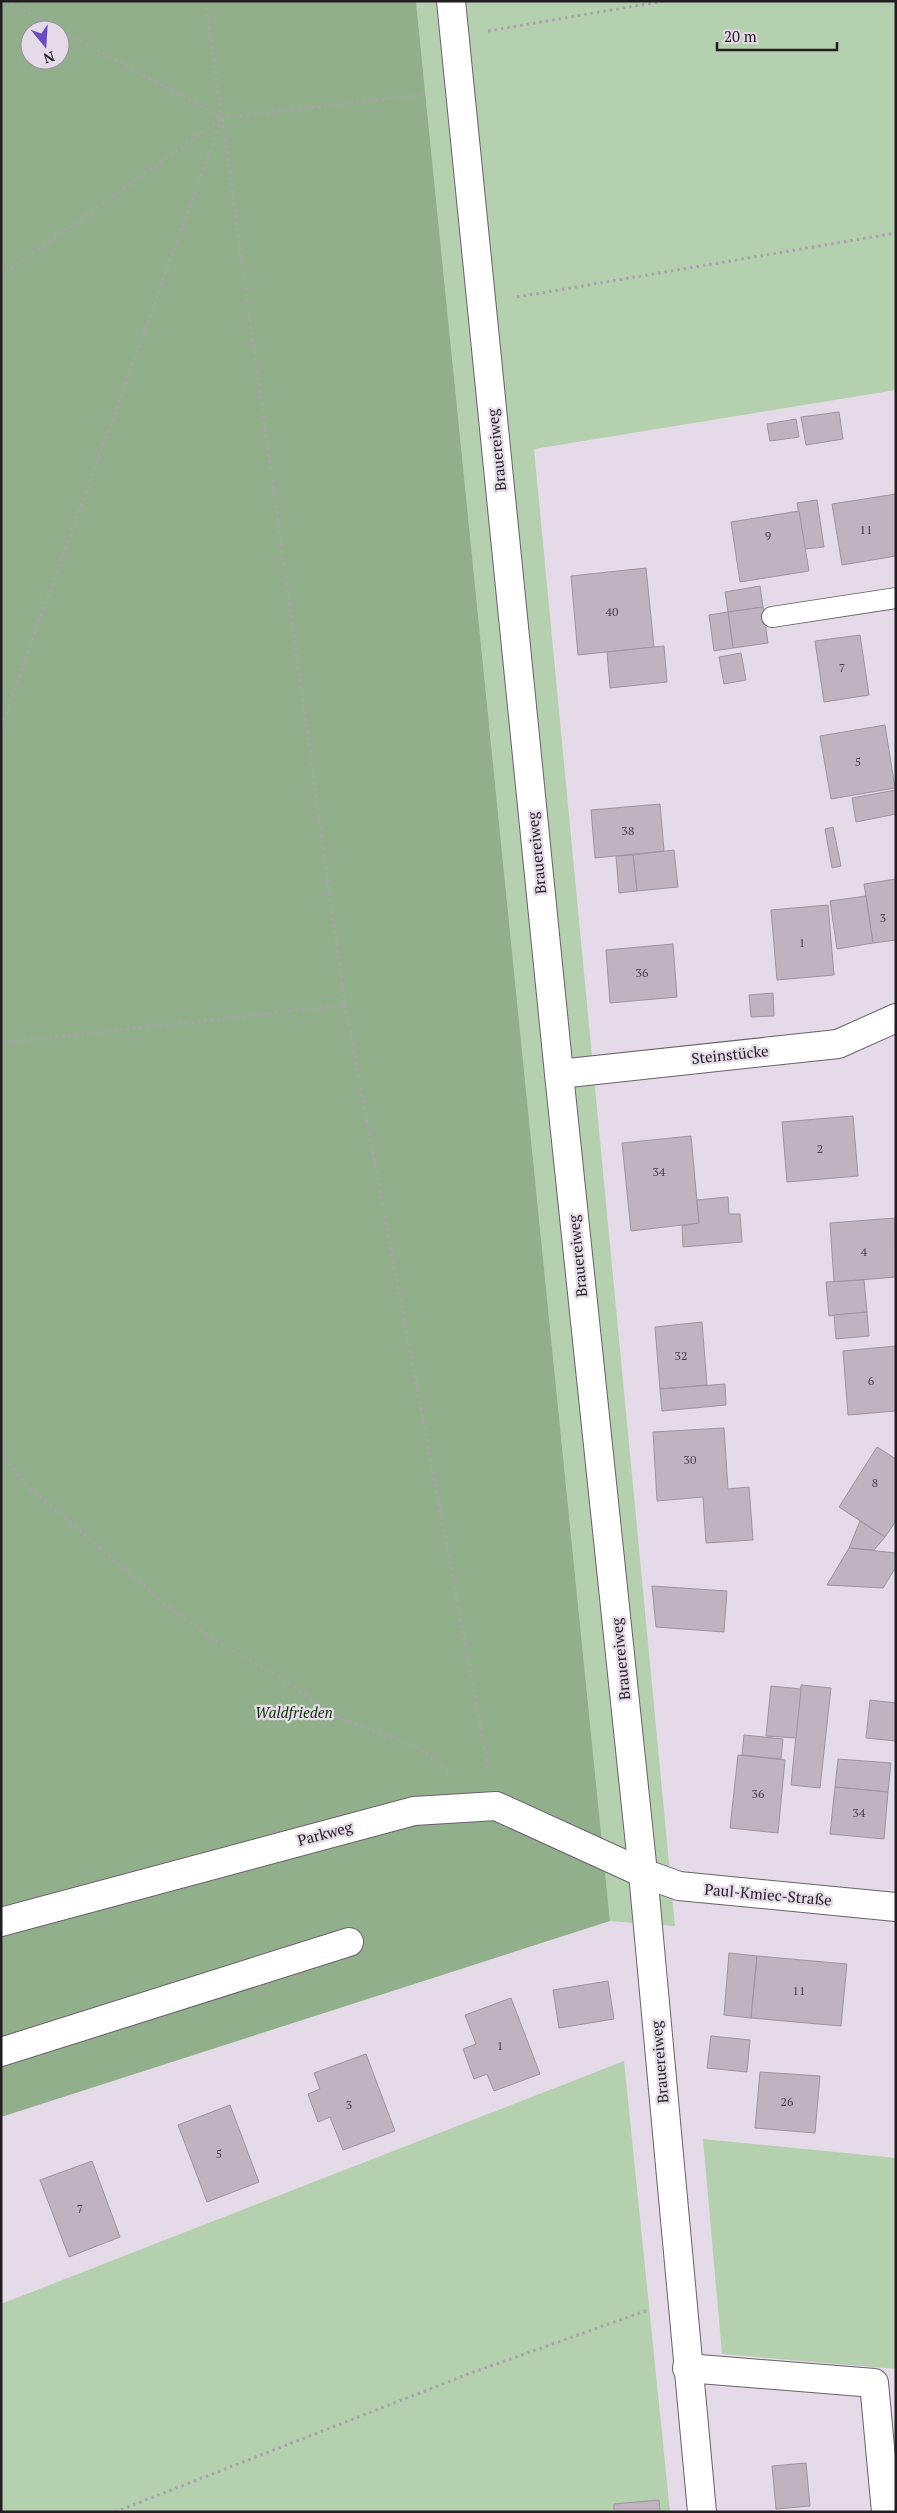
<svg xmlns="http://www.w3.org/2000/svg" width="897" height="2513" font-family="'PT Serif',serif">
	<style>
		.green { fill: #b4d0af }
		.forest { fill: #92af8c; fill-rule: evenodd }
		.building { fill: #beb3bf; stroke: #9e94a0 }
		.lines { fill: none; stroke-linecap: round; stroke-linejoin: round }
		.service-casing { stroke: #6a606b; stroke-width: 22 }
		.minor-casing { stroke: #6a606b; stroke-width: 30 }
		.tertiary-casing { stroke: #6a606b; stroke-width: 30 }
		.path { stroke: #aaa1ab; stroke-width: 3; stroke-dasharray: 2.5 4; stroke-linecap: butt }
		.service { stroke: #fff; stroke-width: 20 }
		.minor { stroke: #fff; stroke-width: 28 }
		.tertiary { stroke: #fff; stroke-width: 28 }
		.labels { text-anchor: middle; stroke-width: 4.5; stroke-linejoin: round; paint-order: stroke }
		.number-label { font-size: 12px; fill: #484248 }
		.street-label { font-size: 15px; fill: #211d21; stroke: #e5dae7 }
		.park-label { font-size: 15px; font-style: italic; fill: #0b3503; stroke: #e5dae7 }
	</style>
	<rect width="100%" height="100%" fill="#e5dae7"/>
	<g class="green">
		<path d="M416 1H896V390L534 449 675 1926 610 1921Z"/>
		<path d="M624 2061 670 2512H1V2304Z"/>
		<path d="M703 2139 896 2158V2369L722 2354Z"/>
	</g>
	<path class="forest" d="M1 1H416L610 1921 1 2117ZM30 30H60V60H30Z"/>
	<g class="building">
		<path d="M839 412 843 439 806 445 801 417Z"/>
		<path d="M796 419 799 437 770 441 767 424Z"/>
		<path d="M896 494V556L842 565 832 504Z"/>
		<path d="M817 500 824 547 805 549 797 503Z"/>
		<path d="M799 511 809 571 740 582 731 522Z"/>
		<path d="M646 568 654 647 578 655 571 576Z"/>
		<path d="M760 586 763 607 728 612 725 592Z"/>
		<path d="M763 607 768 643 733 648 728 612Z"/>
		<path d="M728 612 733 648 714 651 709 615Z"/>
		<path d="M860 635 869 695 824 702 815 641Z"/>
		<path d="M664 646 667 682 610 688 607 652Z"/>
		<path d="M741 653 746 680 724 684 719 657Z"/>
		<path d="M885 725 895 788 831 799 820 736Z"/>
		<path d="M896 790V814L856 822 852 798Z"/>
		<path d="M660 804 664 851 595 858 591 810Z"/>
		<path d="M833 827 841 866 832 868 825 829Z"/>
		<path d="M674 850 678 887 637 891 633 855Z"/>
		<path d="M633 855 637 891 619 893 616 856Z"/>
		<path d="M896 879V940L873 943 864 884Z"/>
		<path d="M866 896 873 943 837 949 830 901Z"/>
		<path d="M828 905 834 975 777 980 771 910Z"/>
		<path d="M673 944 677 997 610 1003 606 950Z"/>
		<path d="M773 993 774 1016 751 1017 749 995Z"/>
		<path d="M853 1116 858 1176 787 1182 782 1122Z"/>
		<path d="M691 1136 699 1223 631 1231 622 1143Z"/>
		<path d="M728 1197 729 1214H740L742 1242 683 1247 682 1226 699 1223 697 1200Z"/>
		<path d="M895 1218 896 1277 834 1282 830 1223Z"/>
		<path d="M864 1280 867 1312 829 1316 826 1282Z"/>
		<path d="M867 1312 869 1336 836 1339 834 1315Z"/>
		<path d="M702 1322 707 1385 660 1389 655 1327Z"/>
		<path d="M896 1346V1411L848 1415 843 1351Z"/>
		<path d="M725 1384 726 1405 662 1411 660 1389Z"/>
		<path d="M724 1428 728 1489 749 1487 753 1540 706 1543 703 1497 657 1501 653 1432Z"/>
		<path d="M877 1447 896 1459V1521L885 1537 839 1507Z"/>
		<path d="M860 1521 885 1537 874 1550 849 1548Z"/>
		<path d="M849 1548 896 1553V1567L883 1588 827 1585Z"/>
		<path d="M652 1586 727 1591 724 1632 656 1627Z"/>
		<path d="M801 1685 831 1688 820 1788 791 1785Z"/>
		<path d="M771 1686 801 1689 796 1738 766 1736Z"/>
		<path d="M870 1700 896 1703V1741L866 1738Z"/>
		<path d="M744 1735 783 1739 781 1759 742 1755Z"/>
		<path d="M738 1755 785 1760 778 1833 730 1828Z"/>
		<path d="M838 1759 891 1763 888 1792 835 1787Z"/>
		<path d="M835 1787 888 1792 884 1839 830 1834Z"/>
		<path d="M729 1953 757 1956 751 2018 724 2015Z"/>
		<path d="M757 1956 847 1964 841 2026 751 2018Z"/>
		<path d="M608 1981 614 2019 559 2028 553 1990Z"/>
		<path d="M511 1998 540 2074 494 2091 487 2074 474 2079 463 2049 476 2044 465 2015Z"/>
		<path d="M711 2036 750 2040 747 2072 707 2068Z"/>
		<path d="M366 2054 395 2131 343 2150 330 2117 318 2122 308 2094 320 2089 314 2073Z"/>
		<path d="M760 2072 820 2076 815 2133 755 2128Z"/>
		<path d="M230 2105 259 2182 207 2202 178 2125Z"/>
		<path d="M92 2161 120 2237 69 2257 40 2180Z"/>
		<path d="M806 2463 810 2506 776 2509 772 2466Z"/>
		<path d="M659 2500 660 2512H614V2504Z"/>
	</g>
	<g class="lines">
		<defs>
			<path id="service" d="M772 617 896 598"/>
			<g id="minor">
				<path d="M451 1 559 1074 643 1873 702 2512"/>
				<path d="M559 1074 838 1044 896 1018"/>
				<path d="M1 1922 414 1811 496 1806 643 1873"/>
				<path d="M1 2052 349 1942"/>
				<path d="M687 2368 874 2383 886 2512"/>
			</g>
			<path id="tertiary" d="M643 1873 679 1886 896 1907"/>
		</defs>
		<use href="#service" class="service-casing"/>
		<use href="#minor" class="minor-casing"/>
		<use href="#tertiary" class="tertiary-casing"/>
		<g class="path">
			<path d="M205 1 222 118 427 94"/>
			<path d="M488 31 664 1"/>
			<path d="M1 276 222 118 345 1005 1 1043"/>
			<path d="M517 297 896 233"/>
			<path d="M1 726 222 118 7 1"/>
			<path d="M345 1005 489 1771"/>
			<path d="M1 1453 24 1483 170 1608 219 1643 283 1679 334 1716 417 1747 451 1773"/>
			<path d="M115 2512 471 2373 648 2310"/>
		</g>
		<use href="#service" class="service"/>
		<use href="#minor" class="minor"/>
		<use href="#tertiary" class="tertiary"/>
	</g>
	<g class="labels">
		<g class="number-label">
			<text x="866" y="534">11</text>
			<text x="768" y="540">9</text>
			<text x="612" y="616">40</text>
			<text x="842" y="672">7</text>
			<text x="858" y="766">5</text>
			<text x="628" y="835">38</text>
			<text x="883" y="922">3</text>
			<text x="802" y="947">1</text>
			<text x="642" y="977">36</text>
			<text x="820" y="1153">2</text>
			<text x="659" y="1176">34</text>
			<text x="864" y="1256">4</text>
			<text x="681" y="1360">32</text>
			<text x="871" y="1385">6</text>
			<text x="690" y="1464">30</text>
			<text x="875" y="1487">8</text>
			<text x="758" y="1798">36</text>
			<text x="859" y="1817">34</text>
			<text x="799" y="1995">11</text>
			<text x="500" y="2050">1</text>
			<text x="787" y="2106">26</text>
			<text x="349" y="2109">3</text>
			<text x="219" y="2158">5</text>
			<text x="80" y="2213">7</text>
		</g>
		<g class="street-label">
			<text transform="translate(497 450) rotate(-96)" y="5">Brauereiweg</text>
			<text transform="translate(537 853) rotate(-96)" y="5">Brauereiweg</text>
			<text transform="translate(730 1055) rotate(-6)" y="5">Steinstücke</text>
			<text transform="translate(578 1256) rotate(-96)" y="5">Brauereiweg</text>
			<text transform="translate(621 1659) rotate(-96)" y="5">Brauereiweg</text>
			<text transform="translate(325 1834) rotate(-15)" y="5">Parkweg</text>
			<text transform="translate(768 1895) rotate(5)" y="5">Paul-Kmiec-Straße</text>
			<text transform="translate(660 2062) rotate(-95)" y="5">Brauereiweg</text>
		</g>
		<g class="park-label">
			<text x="294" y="1718">Waldfrieden</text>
		</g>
	</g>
	<rect width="897" height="2513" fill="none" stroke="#211d21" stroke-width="5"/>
	<g transform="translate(45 45) rotate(162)"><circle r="24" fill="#e5dae7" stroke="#978e98"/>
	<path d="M0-4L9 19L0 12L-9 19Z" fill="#6b4ac3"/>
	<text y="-8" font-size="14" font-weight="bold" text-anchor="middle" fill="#211d21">N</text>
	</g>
	<path d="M717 42v8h120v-8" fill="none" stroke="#211d21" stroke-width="2.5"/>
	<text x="724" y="42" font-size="15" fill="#211d21" stroke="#e5dae7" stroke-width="4" paint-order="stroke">20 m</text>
</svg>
